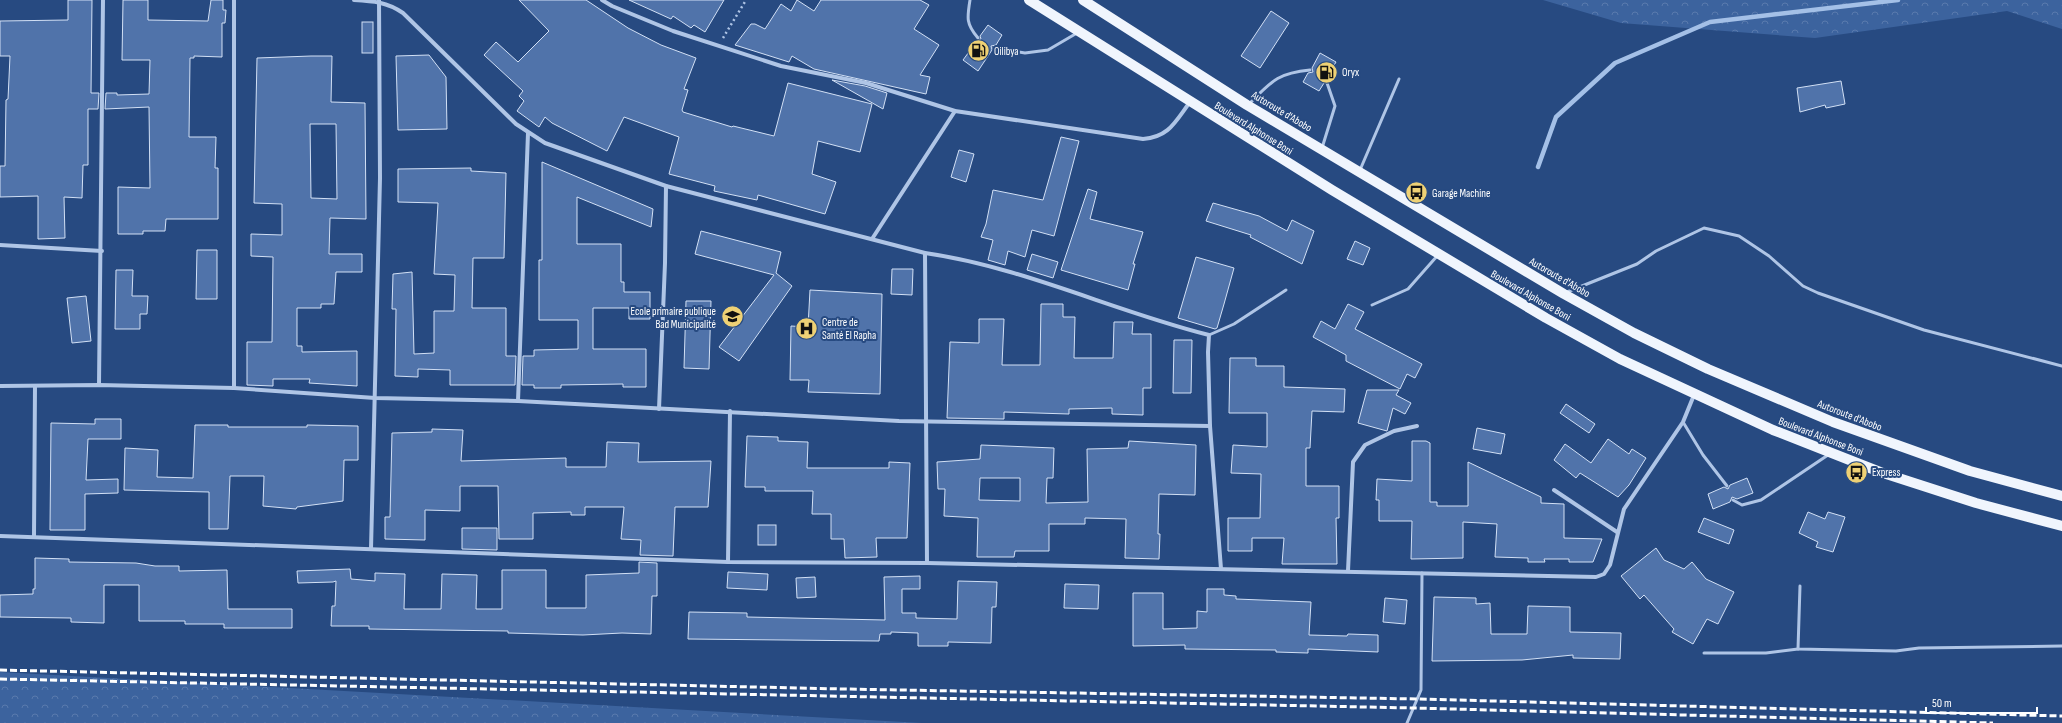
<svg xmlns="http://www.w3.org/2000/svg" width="2062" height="723" font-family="'Sofia Sans Condensed',sans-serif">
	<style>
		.forest { fill: url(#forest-crowns) }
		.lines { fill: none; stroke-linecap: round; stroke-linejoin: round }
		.stream { stroke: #a4c0e7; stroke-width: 4.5 }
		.building { fill: #5073aa; stroke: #d2e0f5; fill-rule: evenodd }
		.path { stroke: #afc5e6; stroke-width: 2.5; stroke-dasharray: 2 3; stroke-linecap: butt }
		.service { stroke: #afc5e6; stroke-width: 3 }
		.minor { stroke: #afc5e6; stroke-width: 4 }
		.primary { stroke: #f0f5fd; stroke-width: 10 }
		.rail { stroke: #fff; stroke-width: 3; stroke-dasharray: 7 3; stroke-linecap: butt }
		.labels { text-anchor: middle; stroke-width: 4; stroke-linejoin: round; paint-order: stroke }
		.poi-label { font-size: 11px; fill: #fff; stroke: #274a81; text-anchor: start }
		.street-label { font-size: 11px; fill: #fff; stroke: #274a81 }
	</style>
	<defs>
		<pattern id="forest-crowns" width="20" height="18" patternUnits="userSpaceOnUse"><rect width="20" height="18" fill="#3c639e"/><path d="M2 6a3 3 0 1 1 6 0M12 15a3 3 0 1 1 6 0" fill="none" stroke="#597aad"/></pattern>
	</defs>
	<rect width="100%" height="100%" fill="#274a81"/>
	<g class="forest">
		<path d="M1543 0H2062V29L2007 11 1815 38 1621 23Z"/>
		<path d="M0 672 922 723H0Z"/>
	</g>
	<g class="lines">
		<path class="stream" d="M1538 167 1556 117 1615 63 1710 22 1898 0"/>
	</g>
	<g class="building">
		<path d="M68 0H92L91 93H99L98 109H88V165H83L82 198 64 197 65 238 38 239V196L0 197V166H5L6 100 8 99 10 56H0V21L68 20Z"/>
		<path d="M123 0H148V20L208 21 211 0H223V10H226L225 23H222V57L194 56V58H190L189 137H216L215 168H218V219H166L165 231H143V234H118V187L150 188 149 107 105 109 106 93H117V95L149 94 150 60H122Z"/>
		<path d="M519 0H586L628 28 661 45 696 58 684 89 688 90 682 110 683 112 732 127 733 126 774 136 788 83 872 104 860 152 818 141 812 174 836 182 825 214 758 195 757 200 714 191 715 186 669 174 679 137 624 117 607 151 552 123 545 117 539 127 517 111 524 101 519 96 523 91 484 55 496 42 518 62 549 31Z"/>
		<path d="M629 0H724L705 32 694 25 691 28 673 16 671 19Z"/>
		<path d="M797 0 814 11 821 0H920L929 5 914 29 939 45 920 75 930 77 926 94 814 69 792 56 789 62 735 45 751 24H755L765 29 781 4 791 11Z"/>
		<path d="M1271 11 1289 23 1260 68 1241 56Z"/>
		<rect x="362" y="22" width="11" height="31"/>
		<path d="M988 25 1002 35 996 45 991 46 992 50 978 71 963 60 977 41 981 39 980 36Z"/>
		<path d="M1320 53 1336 62 1327 77 1324 78V83L1319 91 1303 82 1308 73 1313 72 1312 68Z"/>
		<path d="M429 55 446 77 447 129 398 130 396 56Z"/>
		<path d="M311 56H332L331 102 365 103 366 219 330 218 329 254H362V272H336L334 304H321V308H297V346H302V352L357 351V386L309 383 310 379H273V386L247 385V342H272L273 257 251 256V234L282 235V204L254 203 257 58ZM310 124H336L337 199 311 198Z"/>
		<path d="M832 80 865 86 887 93 883 109Z"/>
		<path d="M1841 81 1845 104 1826 108 1825 105 1800 112 1797 88Z"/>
		<path d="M1061 137 1079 141 1054 236 1032 230 1025 257 1008 251 1005 265 988 260 993 240 981 237 986 224 993 190 1043 200Z"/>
		<path d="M959 150 974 154 966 182 951 177Z"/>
		<path d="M542 162 653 209 651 227 577 197V244H621V282H624V292H650V319H629V308H593V349H646V387H623V384L561 385V388H534V385H522L523 356H534V350L578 349V320H539V260H542Z"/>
		<path d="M471 168V171L506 173 504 258H473L472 308H506V356H516L515 385H450V370L418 369V377L395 376 396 309H392L393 274 412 272 414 354 434 353V311H454L455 275 434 274 438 203 398 202V169Z"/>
		<path d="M1088 189 1097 192 1090 219 1143 232 1133 264H1135L1128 290 1061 270Z"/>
		<path d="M1213 203 1259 216 1287 231 1292 220 1314 231 1302 264 1250 237 1251 235 1206 221Z"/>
		<path d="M701 231 781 252 776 273 792 286 739 361 719 347 774 275 695 254Z"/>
		<path d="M1355 241 1370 248 1363 265 1347 259Z"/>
		<path d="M197 250H217V299H196Z"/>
		<path d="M1032 254 1058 262 1053 278 1027 270Z"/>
		<path d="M1196 257 1234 268 1224 304 1217 328 1215 329 1178 318Z"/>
		<path d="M892 269H913L912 295 891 294Z"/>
		<path d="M116 270H133L132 296H148L147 314H140V329H115Z"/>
		<path d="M810 290 882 294 880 394 808 392 809 380H790L791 326 808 327Z"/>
		<path d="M86 296 91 341 72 343 67 298Z"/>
		<path d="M686 301H711L709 369 684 368Z"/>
		<path d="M1041 304H1063V317H1075L1074 358H1113L1114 322H1133L1132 334H1151V388H1143V415L1112 414V408L1069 409V414L1004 412V419L947 418 950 342 979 343V319H1004L1002 365H1040Z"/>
		<path d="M1348 304 1364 312 1355 329 1422 364 1415 378 1407 374 1400 389 1346 361V355L1313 337 1321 321 1335 329Z"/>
		<path d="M1174 340H1192L1191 393H1173Z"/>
		<path d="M1230 358H1256V366H1284V387L1345 389 1344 412 1312 411 1310 448H1306V486H1339V518H1336L1337 564H1282L1284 538H1252V551H1228V518H1260L1261 474 1231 473 1233 445 1267 447V413H1229Z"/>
		<path d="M1367 390H1399L1396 395 1411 403 1405 414 1393 408 1387 431 1358 423Z"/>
		<path d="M1566 404 1595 424 1589 433 1560 413Z"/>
		<path d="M95 419H121V439H88L86 480 118 479V493L85 494V530H50L51 423 95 424Z"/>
		<path d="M195 425H228V427H307V425L358 426V460H344L343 501 297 507 296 509 263 506 264 476H230L228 529H209V492L124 490 125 448 158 450 157 477 193 478Z"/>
		<path d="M1477 428 1505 434 1501 454 1473 449Z"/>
		<path d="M432 429 463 430 461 461 566 458V467H606L607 442 639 443 638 462 711 461 708 507H675L673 556 640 555 641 540 621 539 624 507H585V515H571V512L533 513V539H499L498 486H460V511L425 510V540L385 539V517H390L392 433 432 432Z"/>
		<path d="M747 436 778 437V441L808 442 807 468H889V462L910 463 907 538H876L877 557 845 558 844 539H831V514H812L813 491H765V487H745Z"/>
		<path d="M1608 439 1629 454 1632 449 1646 458 1629 485 1618 497 1580 473 1576 478 1554 460 1565 444 1591 463Z"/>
		<path d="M1129 441 1196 445 1195 495 1159 494 1158 534H1160L1159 559 1125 558 1126 519 1085 518V524H1049V551H1015L1014 557H977L978 518 944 516 945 489H938L937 462 980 459 981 445 1054 448 1053 478H1047L1046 503 1088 502 1087 449 1128 448ZM980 478H1020V501L979 500Z"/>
		<path d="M1412 441H1426L1430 443V502H1437V506H1468V462L1541 497V503L1564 504V538L1602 539 1593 562H1569V559H1544L1545 562H1528V558L1495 557 1497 524 1463 522V558L1411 559 1412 521H1379V500H1376L1377 479 1412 481Z"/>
		<path d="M1747 478 1753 493 1737 499 1732 497 1730 502 1713 509 1708 494 1724 487 1728 489 1730 485Z"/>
		<path d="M1808 512 1825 519 1828 512 1845 517 1833 552 1816 547 1818 542 1799 533Z"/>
		<path d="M1704 518 1734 530 1729 544 1698 532Z"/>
		<rect x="758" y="525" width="18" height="20"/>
		<path d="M462 528H497V550L462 549Z"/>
		<path d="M1656 548 1664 560 1684 569 1692 562 1706 579 1734 592 1718 624 1707 619 1693 644 1672 632 1674 629 1644 595 1640 599 1621 576Z"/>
		<path d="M35 558 69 559V562L136 563 155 566H179V571L227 570 228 609H292V628H224V624H185V621H139V585H104V623L71 622V618L0 617V595L33 594V589H35Z"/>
		<path d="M639 562 657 563V596H652L651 634 622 633 583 635 508 633V631L369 629V626H331L332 606H335L336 581 333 582 298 583 297 571 350 569 351 579 375 581V573L405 574 404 609H441L442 574 477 575 476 609H502V570H546V608H586V575L639 573Z"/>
		<path d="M728 572 768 574 767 590 727 588Z"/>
		<path d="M920 576V589H902V613H916V618L957 619 958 581 997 582 996 607H992L991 643 948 642V646H918V633L891 632V634H880L879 641 688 639 689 612 747 613V617L885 620 884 577Z"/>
		<path d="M815 577 816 597 797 598 796 578Z"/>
		<path d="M1065 584 1099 585 1098 609 1064 608Z"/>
		<path d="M1207 589H1224V595L1236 596V599L1311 602 1309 635 1347 636 1348 634 1378 635V652L1308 649V653L1276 652V650L1185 649V645L1133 646V593H1163V629L1197 628V611L1207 612Z"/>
		<path d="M1434 597 1476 598V604L1490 603 1491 634H1527L1528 606 1570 607V632L1621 633 1620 659 1573 658V655L1522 660 1432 661Z"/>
		<path d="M1385 598 1407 600 1405 624 1383 622Z"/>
	</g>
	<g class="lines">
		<path class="path" d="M723 38 746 0"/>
		<g class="service">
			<path d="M970 0C967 18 966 24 978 38"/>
			<path d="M994 48 1025 53 1048 50 1077 33"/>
			<path d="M1249 104C1271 82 1277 73 1310 70"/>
			<path d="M1322 148 1335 106 1326 80"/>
			<path d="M1360 170 1399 79"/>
			<path d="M1567 292 1637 264 1656 251 1704 228 1739 236 1769 256 1803 286 1818 293 1924 330 2062 366"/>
			<path d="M1372 305 1408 289 1438 255"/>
			<path d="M1209 335 1234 324 1286 290"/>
			<path d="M1683 422 1703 455 1727 486"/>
			<path d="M1733 500 1742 505 1761 500 1828 455"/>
			<path d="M1800 586 1798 649 1896 651 1919 648 2062 646"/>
			<path d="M1704 653H1766L1798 649"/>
			<path d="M1407 723 1421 690 1422 573"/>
		</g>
		<g class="minor">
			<path d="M234 0V388"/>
			<path d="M354 0C373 1 387 2 403 13L516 124 545 143 666 186 925 253C1023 267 1113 311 1209 335L1208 352 1210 426 1221 569"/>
			<path d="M602 0 612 6 673 31 781 66 866 83 955 111 1143 139C1169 137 1175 122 1190 102"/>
			<path d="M872 239 955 111"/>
			<path d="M0 245 102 251"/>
			<path d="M925 253 927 563"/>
			<path d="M99 385 103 0"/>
			<path d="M0 386 99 385 234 388 375 398 518 401 899 421 1210 426"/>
			<path d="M518 401 528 133"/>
			<path d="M659 409 665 263 666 186"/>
			<path d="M1554 490 1617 532"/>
			<path d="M0 536 728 562 927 563 1596 577 1604 574 1610 565 1624 509 1683 422 1694 395"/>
			<path d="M34 537 35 386"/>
			<path d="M371 549 380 178 379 0"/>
			<path d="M728 562 730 411"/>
			<path d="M1348 571 1353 462 1365 445 1394 431 1417 426"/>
		</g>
		<g class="primary">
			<path d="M1029 0 1332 190 1546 318 1620 359 1773 430 1880 472 1976 503 2062 526"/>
			<path d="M1083 0 1247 105 1564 294 1634 333 1708 369 1833 422 1970 471 2062 496"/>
		</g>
		<g class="rail">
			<path d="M0 670 843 689 1418 699 2062 716"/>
			<path d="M0 679 1414 708 1993 723"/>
		</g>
	</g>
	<defs>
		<symbol id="fuel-disc" viewBox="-11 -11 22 22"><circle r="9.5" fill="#eed175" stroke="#274a81"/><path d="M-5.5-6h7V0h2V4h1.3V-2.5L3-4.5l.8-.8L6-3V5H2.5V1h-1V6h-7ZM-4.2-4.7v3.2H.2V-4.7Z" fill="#111"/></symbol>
		<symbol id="bus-disc" viewBox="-11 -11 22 22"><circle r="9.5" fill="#eed175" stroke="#274a81"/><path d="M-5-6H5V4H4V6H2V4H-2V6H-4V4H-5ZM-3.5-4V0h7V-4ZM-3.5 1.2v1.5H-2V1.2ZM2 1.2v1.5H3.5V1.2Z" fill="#111"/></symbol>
		<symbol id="school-disc" viewBox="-11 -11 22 22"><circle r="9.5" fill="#eed175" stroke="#274a81"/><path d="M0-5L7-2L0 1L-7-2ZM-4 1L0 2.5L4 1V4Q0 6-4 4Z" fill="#111"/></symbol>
		<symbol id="hospital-disc" viewBox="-11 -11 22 22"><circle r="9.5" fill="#eed175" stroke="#274a81"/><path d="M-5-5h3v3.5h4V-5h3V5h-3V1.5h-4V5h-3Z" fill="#111"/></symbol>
	</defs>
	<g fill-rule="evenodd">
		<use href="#fuel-disc" x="966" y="38" width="25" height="25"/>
		<use href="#fuel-disc" x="1314" y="60" width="25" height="25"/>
		<use href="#bus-disc" x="1404" y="180" width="25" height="25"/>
		<use href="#school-disc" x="720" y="304" width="25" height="25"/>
		<use href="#hospital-disc" x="794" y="316" width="25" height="25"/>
		<use href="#bus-disc" x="1844" y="460" width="25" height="25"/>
	</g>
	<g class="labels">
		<g class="poi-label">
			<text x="994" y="55">Oilibya</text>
			<text x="1342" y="76">Oryx</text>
			<text x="1432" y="197">Garage Machine</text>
			<text x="716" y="315" text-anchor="end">Ecole primaire publique<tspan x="716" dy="13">Bad Municipalité</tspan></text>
			<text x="822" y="326">Centre de<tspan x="822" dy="13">Santé El Rapha</tspan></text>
			<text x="1872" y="476">Express</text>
		</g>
		<g class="street-label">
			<text transform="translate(1282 111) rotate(31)" y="4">Autoroute d'Abobo</text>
			<text transform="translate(1254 128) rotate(32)" y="4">Boulevard Alphonse Boni</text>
			<text transform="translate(1560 277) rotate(30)" y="4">Autoroute d'Abobo</text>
			<text transform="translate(1531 295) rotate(30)" y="4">Boulevard Alphonse Boni</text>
			<text transform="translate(1850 415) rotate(21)" y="4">Autoroute d'Abobo</text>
			<text transform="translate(1821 436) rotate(21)" y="4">Boulevard Alphonse Boni</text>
		</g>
	</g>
	<path d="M1926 707v6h111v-6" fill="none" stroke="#ffffff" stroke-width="2"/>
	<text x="1932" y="707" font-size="12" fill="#ffffff" stroke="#274a81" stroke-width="3" paint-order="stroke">50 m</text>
</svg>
